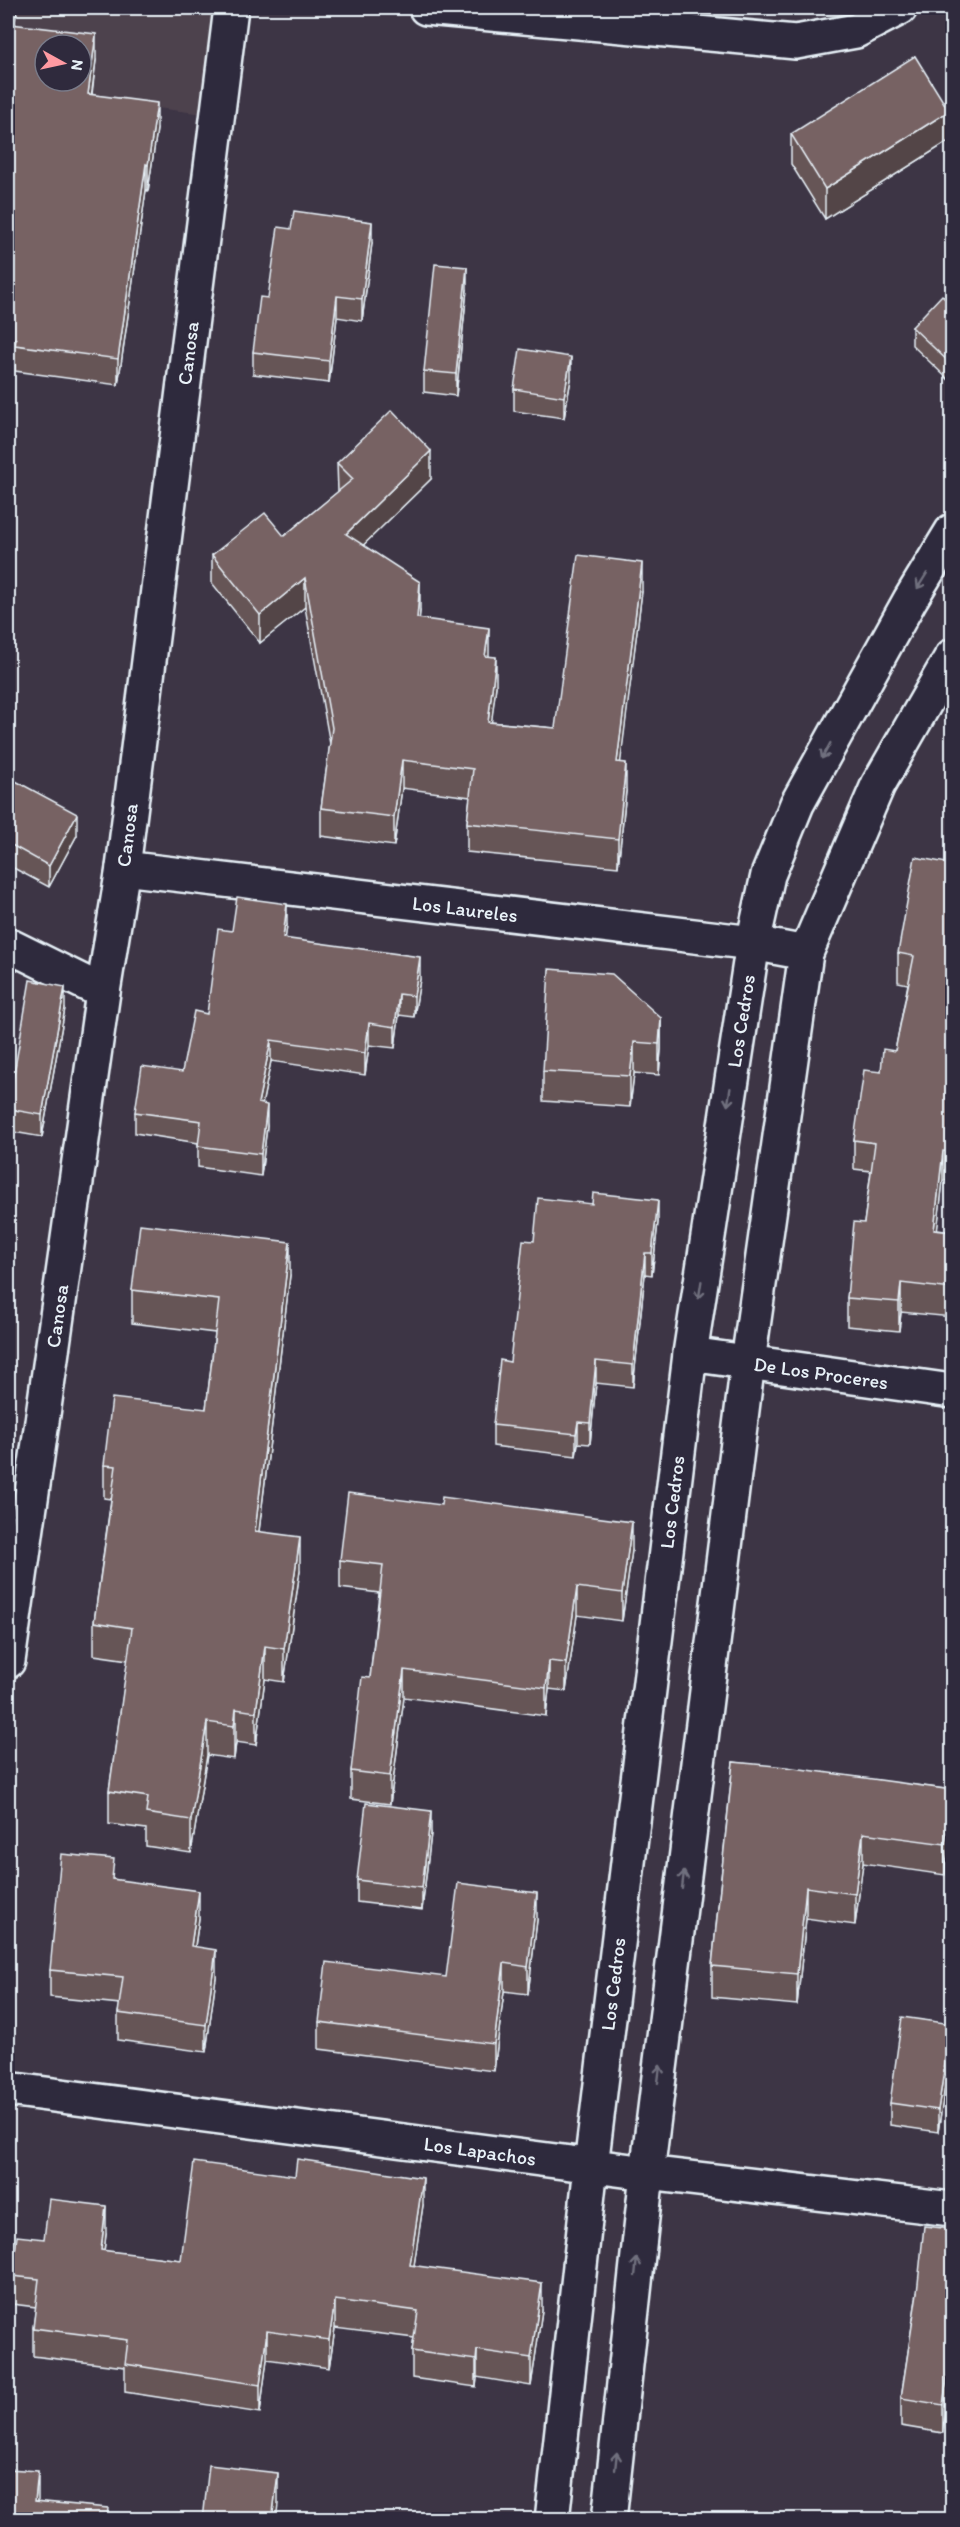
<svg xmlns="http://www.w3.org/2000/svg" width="960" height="2527" font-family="Itim,sans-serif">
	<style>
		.built { fill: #4e424e; fill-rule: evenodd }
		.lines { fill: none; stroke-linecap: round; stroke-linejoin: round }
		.minor-casing { stroke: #e8f1f8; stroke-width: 38 }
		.minor { stroke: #2f2a3d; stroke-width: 33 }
		.wall { fill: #665456; stroke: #e8f1f8; stroke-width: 1.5 }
		.shaded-wall { fill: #534546; stroke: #e8f1f8; stroke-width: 1.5 }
		.building { fill: #776264; stroke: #e8f1f8; stroke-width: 1.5; fill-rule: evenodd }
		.oneway { stroke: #70707e }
		.labels { text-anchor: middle; stroke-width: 6; stroke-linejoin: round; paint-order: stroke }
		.street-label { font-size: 20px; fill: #e8f1f8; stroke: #2f2a3d }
	</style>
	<rect width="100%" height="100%" fill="#3d3545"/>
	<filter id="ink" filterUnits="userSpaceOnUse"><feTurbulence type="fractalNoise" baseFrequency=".0167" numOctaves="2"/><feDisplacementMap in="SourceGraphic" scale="12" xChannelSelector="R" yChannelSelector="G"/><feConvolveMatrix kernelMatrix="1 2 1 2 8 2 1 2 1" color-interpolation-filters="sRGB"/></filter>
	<g filter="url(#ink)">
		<path class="built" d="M8 8H224L212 115 8 89ZM45 45H81V81H45Z"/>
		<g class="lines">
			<defs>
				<g id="minor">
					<path d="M426 8 796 42 856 31 900 8"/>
					<path d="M123 868 753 943 806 953"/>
					<path d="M8 945 103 992"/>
					<path d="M690 1354 952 1391"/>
					<path d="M8 1661 103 992 123 868 231 8"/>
					<path d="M8 2089 647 2173 952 2209"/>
					<path d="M552 2520 591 2166 690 1354 753 943 768 875 797 804 910 600 952 531"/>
					<path d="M609 2520 647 2173 748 1362 806 953 878 785 952 656"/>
				</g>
			</defs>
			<use href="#minor" class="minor-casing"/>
			<use href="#minor" class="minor"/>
		</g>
		<g class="wall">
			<path d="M8 8 15 24 96 60 92 94 157 129 148 191 146 190 118 385 15 371V365L8 364Z"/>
			<path d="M791 134 949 141 825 219 791 164Z"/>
			<path d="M372 243 362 321 337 317 329 383 253 374V352L268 298Z"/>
			<path d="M467 289 456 396 424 392V371Z"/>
			<path d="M952 305V383L912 345V327Z"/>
			<path d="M571 379 564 418 514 411V389Z"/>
			<path d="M337 463 431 479 363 545 420 611 419 619 489 657 496 686 491 722 555 728 642 591 620 762 626 791 618 867 467 852V823L470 797 402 788 394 846 321 836V808L330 744 305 607 260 643 212 583V555L284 536 338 492Z"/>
			<path d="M8 783 77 835 49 887 8 865Z"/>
			<path d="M952 864V1181L943 1180 937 1230 952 1232V1317L901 1312 899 1331 847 1326V1298L864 1223 871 1171 854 1169V1140L881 1072 895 1051 908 984 898 982V953Z"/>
			<path d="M287 925 285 938 420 979 414 1017 399 1015 395 1048 369 1045 365 1075 271 1061 262 1104 267 1126 261 1176 198 1167V1143L135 1133V1112L182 1072 207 1014 232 931Z"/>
			<path d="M65 1008 42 1137 8 1131V1108Z"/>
			<path d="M661 1018V1049L659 1075 634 1073 630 1107 543 1101V1071Z"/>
			<path d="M658 1222 652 1275 645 1274 633 1387 596 1383 590 1444 578 1443 576 1456 493 1446V1425L510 1362Z"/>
			<path d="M290 1275 259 1531 300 1570 284 1682 265 1679 256 1745 236 1742 234 1759 207 1755 191 1853 146 1846V1829L109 1824V1791L128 1660 94 1655V1622L111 1499 104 1498V1465L206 1409 215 1333 132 1323V1290Z"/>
			<path d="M632 1550 622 1621 577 1615 566 1691 549 1689 546 1716 404 1697 390 1804 351 1799V1771L370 1678 379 1593 340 1588V1560Z"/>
			<path d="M733 1762 952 1790V1822L945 1875 863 1863 855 1925 806 1918 797 2005 712 1997V1966Z"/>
			<path d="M431 1833 422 1910 357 1902V1880Z"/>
			<path d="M114 1879 199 1918 195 1947 216 1977 206 2052 118 2040V2013L120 2004 50 1997V1970Z"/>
			<path d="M537 1920 528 1994 504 1991 494 2071 319 2049V2022L446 1977Z"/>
			<path d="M951 2046 938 2132 890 2125V2103Z"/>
			<path d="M423 2205 414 2265 542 2310 531 2386 477 2377 476 2387 412 2378V2351L414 2338 335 2328 329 2368 267 2359 260 2413 125 2392V2367L33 2356V2328L36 2307 12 2304V2276L44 2239 106 2234 104 2251 181 2260Z"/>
			<path d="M952 2229 943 2433 901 2426V2398L917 2293Z"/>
		</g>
		<g class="shaded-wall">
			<path d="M13 8H17L11 50V24Z"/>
			<path d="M96 34V60L88 120V94Z"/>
			<path d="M157 103V129L148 191V165Z"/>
			<path d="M949 111V141L825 219V189Z"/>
			<path d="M146 164V190L118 385V359Z"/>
			<path d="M372 222V243L362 321V299Z"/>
			<path d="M467 267V289L456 396V374Z"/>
			<path d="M337 296V317L329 383V361Z"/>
			<path d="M571 357V379L564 418V397Z"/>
			<path d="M431 451V479L346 562V534Z"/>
			<path d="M642 563V591L617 790V762Z"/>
			<path d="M305 578V607L260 643V615Z"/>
			<path d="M420 582V611L417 647V618Z"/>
			<path d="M489 628V656L485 685V656Z"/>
			<path d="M496 657V686L488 750V722Z"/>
			<path d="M402 760V788L394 846V817Z"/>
			<path d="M626 763V791L618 867V839Z"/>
			<path d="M77 814V835L49 887V866Z"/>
			<path d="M287 904V925L283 959V938Z"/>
			<path d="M420 957V979L414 1017V996Z"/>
			<path d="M65 987V1008L42 1137V1115Z"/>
			<path d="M399 994V1015L395 1048V1027Z"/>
			<path d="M661 1018V1049L659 1075V1044Z"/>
			<path d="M369 1023V1045L365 1075V1053Z"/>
			<path d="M271 1040V1061L258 1125V1103Z"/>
			<path d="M634 1042V1073L630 1107V1076Z"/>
			<path d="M267 1105V1126L261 1176V1154Z"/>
			<path d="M943 1151V1180L934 1259V1230Z"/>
			<path d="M658 1200V1222L652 1275V1253Z"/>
			<path d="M290 1242V1275L255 1564V1531Z"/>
			<path d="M645 1253V1274L633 1387V1365Z"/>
			<path d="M901 1283V1312L899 1331V1302Z"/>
			<path d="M596 1361V1383L590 1444V1423Z"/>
			<path d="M578 1422V1443L576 1456V1434Z"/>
			<path d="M632 1522V1550L622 1621V1593Z"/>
			<path d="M300 1537V1570L284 1682V1649Z"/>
			<path d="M577 1587V1615L566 1691V1663Z"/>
			<path d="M265 1646V1679L256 1745V1712Z"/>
			<path d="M549 1661V1689L546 1716V1688Z"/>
			<path d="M404 1670V1697L390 1804V1776Z"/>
			<path d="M236 1709V1742L234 1759V1726Z"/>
			<path d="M207 1722V1755L191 1853V1820Z"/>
			<path d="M952 1792V1822L945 1875V1844Z"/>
			<path d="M431 1811V1833L422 1910V1888Z"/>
			<path d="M863 1833V1863L855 1925V1894Z"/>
			<path d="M806 1887V1918L797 2005V1974Z"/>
			<path d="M199 1891V1918L191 1973V1946Z"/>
			<path d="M537 1893V1920L528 1994V1967Z"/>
			<path d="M216 1950V1977L206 2052V2025Z"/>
			<path d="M504 1963V1991L494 2071V2044Z"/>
			<path d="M951 2024V2046L938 2132V2110Z"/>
			<path d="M423 2178V2205L410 2292V2265Z"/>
			<path d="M106 2206V2234L101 2278V2250Z"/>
			<path d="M542 2283V2310L531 2386V2358Z"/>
			<path d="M335 2300V2328L329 2368V2340Z"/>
			<path d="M267 2331V2359L260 2413V2385Z"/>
			<path d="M952 2342V2370L943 2433V2405Z"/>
			<path d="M477 2350V2377L476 2387V2360Z"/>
			<path d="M38 2471V2501H35Z"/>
			<path d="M278 2473V2504L276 2520H272Z"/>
		</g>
		<g class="building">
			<path d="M8 8H13L11 24 96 34 88 94 157 103 148 165 146 164 118 359 15 345 16 339 8 337ZM45 45H81V81H45Z"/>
			<path d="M915 56 949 111 825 189 791 134Z"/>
			<path d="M294 211 372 222 362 299 337 296 329 361 253 352 260 297 268 298 278 227 291 229Z"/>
			<path d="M435 264 467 267 456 374 424 371Z"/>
			<path d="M942 295 952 305V365L912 327Z"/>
			<path d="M520 349 571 357 564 397 514 389Z"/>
			<path d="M392 410 431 451 346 534 420 582 417 618 489 628 485 656 496 657 488 722 555 728 578 555 642 563 617 762 626 763 618 839 467 823 473 769 402 760 394 817 321 808 332 728 305 578 260 615 212 555 265 513 284 536 353 479 337 463Z"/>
			<path d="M10 778 77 814 49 866 8 843V783Z"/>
			<path d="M915 857 952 864V1152L943 1151 934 1230 952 1232V1289L901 1283 899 1302 847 1298 854 1222 864 1223 875 1143 854 1140 864 1070 881 1072 883 1049 895 1051 914 956 898 953Z"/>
			<path d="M237 897 287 904 283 938 420 957 414 996 399 994 395 1027 369 1023 365 1053 271 1040 258 1103 267 1105 261 1154 198 1146 201 1121 135 1112 142 1066 182 1072 194 1011 207 1014 218 929 232 931Z"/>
			<path d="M549 969 612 974 661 1018 659 1044 634 1042 630 1076 543 1071Z"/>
			<path d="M30 980 65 987 42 1115 8 1109Z"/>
			<path d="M593 1193 658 1200 652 1253H645L633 1365 596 1361 590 1423 578 1422 576 1434 493 1425 500 1360 510 1362 523 1240 534 1241 538 1198 592 1204Z"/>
			<path d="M140 1224 290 1242 255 1531 300 1537 284 1649 265 1646 256 1712 236 1709 234 1726 207 1722 191 1820 146 1813 148 1797 109 1791 132 1628 94 1622 116 1466 104 1465 112 1398 206 1409 219 1300 132 1290Z"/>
			<path d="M348 1493 441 1505 442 1497 632 1522 622 1593 577 1587 566 1663 549 1661 546 1688 404 1670 390 1776 351 1771 362 1677 370 1678 383 1565 340 1560Z"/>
			<path d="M733 1762 786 1767 952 1790 945 1844 863 1833 855 1894 806 1887 797 1974 712 1966Z"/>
			<path d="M366 1803 431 1811 422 1888 357 1880Z"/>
			<path d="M61 1854 114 1859 112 1879 199 1891 191 1946 216 1950 206 2025 118 2013 123 1977 50 1970Z"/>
			<path d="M458 1883 537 1893 528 1967 504 1963 494 2044 319 2022 326 1962 446 1977Z"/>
			<path d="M902 2017 951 2024 938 2110 890 2103Z"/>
			<path d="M297 2159 423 2178 410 2265 542 2283 531 2358 477 2350 476 2360 412 2351 418 2311 335 2300 329 2340 267 2331 260 2385 125 2364 128 2340 33 2328 39 2279 12 2276 17 2236 44 2239 49 2199 106 2206 101 2250 181 2260 194 2162 295 2176Z"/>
			<path d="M924 2226 952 2229V2342L943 2405 901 2398 917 2293Z"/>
			<path d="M209 2465 278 2473 272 2520H203Z"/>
			<path d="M8 2469 38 2471 35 2501 108 2508 107 2520H8Z"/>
		</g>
		<defs><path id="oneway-shaft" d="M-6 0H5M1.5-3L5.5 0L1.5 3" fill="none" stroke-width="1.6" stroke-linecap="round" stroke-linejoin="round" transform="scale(1.5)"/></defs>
		<g class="oneway">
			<use href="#oneway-shaft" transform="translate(922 581) rotate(122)"/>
			<use href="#oneway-shaft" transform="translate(826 751) rotate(119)"/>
			<use href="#oneway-shaft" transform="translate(729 1097) rotate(99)"/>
			<use href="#oneway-shaft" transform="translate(700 1290) rotate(99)"/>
			<use href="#oneway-shaft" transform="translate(683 1880) rotate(-83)"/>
			<use href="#oneway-shaft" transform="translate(659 2074) rotate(-83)"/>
			<use href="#oneway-shaft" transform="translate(636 2267) rotate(-84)"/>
			<use href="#oneway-shaft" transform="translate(616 2461) rotate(-84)"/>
		</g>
	</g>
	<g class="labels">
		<g class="street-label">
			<text transform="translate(188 353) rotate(-83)" y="7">Canosa</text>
			<text transform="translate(127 835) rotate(-83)" y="7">Canosa</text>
			<text transform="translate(465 909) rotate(7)" y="7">Los Laureles</text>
			<text transform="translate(741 1021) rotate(-81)" y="7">Los Cedros</text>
			<text transform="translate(57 1316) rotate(-82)" y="7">Canosa</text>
			<text transform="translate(821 1373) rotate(8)" y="7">De Los Proceres</text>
			<text transform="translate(672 1502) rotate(-83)" y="7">Los Cedros</text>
			<text transform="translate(613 1984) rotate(-83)" y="7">Los Cedros</text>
			<text transform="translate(480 2151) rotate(8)" y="7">Los Lapachos</text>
		</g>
	</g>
	<rect width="960" height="2527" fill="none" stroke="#2f2a3d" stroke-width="30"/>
	<rect x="15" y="15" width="930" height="2497" fill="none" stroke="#e8f1f8" stroke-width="2" filter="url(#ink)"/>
	<g transform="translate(63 63) rotate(98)"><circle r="28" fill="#2f2a3d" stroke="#797a88" stroke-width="1.5"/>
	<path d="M0-4.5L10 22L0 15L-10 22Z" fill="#ff9aa2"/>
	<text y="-9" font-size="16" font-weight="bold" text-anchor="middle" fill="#e8f1f8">N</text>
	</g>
</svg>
